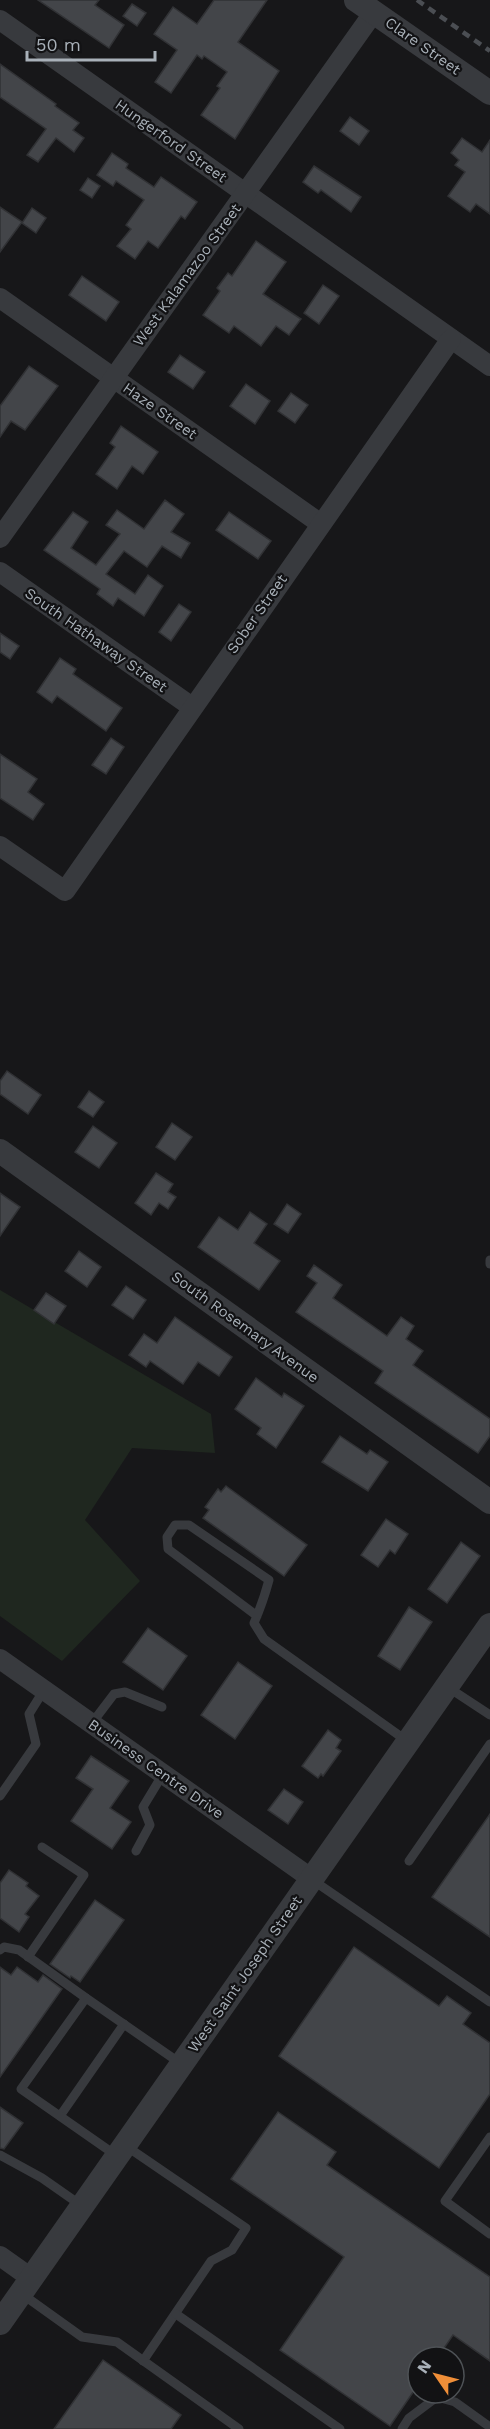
<svg xmlns="http://www.w3.org/2000/svg" width="490" height="2429" font-family="'Work Sans',sans-serif">
	<style>
		.green { fill: #1f271f }
		.building { fill: #434549; stroke: #313235; stroke-width: 1.5 }
		.lines { fill: none; stroke-linecap: round; stroke-linejoin: round }
		.service { stroke: #383a3e; stroke-width: 9 }
		.minor { stroke: #383a3e; stroke-width: 20 }
		.tertiary { stroke: #383a3e; stroke-width: 24 }
		.rail { stroke: #4b4e53; stroke-width: 4.5; stroke-dasharray: 8 6; stroke-linecap: butt }
		.labels { text-anchor: middle; stroke-width: 4.5; stroke-linejoin: round; paint-order: stroke }
		.street-label { font-size: 15px; fill: #a9b1b9; stroke: #121214 }
	</style>
	<rect width="100%" height="100%" fill="#171719"/>
	<path class="green" d="M0 1290 211 1414 215 1453 132 1448 85 1520 140 1581 62 1661 0 1616Z"/>
	<g class="building">
		<path d="M38 0H99L95 5 124 25 109 48Z"/>
		<path d="M214 0H267L238 42 279 71 235 139 201 115 220 88 217 86 227 72 204 56 202 59 197 55 171 93 155 82 177 50 154 34 173 7 197 24Z"/>
		<path d="M132 4 146 13 137 26 123 16Z"/>
		<path d="M0 64 56 104 55 106 79 123 73 130 84 138 74 152 56 138 38 162 27 155 46 129 0 97Z"/>
		<path d="M350 117 369 131 359 145 340 131Z"/>
		<path d="M462 138 482 152 490 140V214L476 204 470 212 448 196 465 172 455 165 459 160 451 153Z"/>
		<path d="M112 153 128 164 126 168 154 187 161 177 197 202 185 219 181 216 158 248 148 241 135 259 117 246 131 229 126 225 144 200 116 181 113 186 97 175Z"/>
		<path d="M314 166 361 197 351 212 321 190 318 193 303 182Z"/>
		<path d="M88 178 100 186 92 198 80 190Z"/>
		<path d="M0 207 22 222 0 252Z"/>
		<path d="M32 208 46 218 36 233 22 223Z"/>
		<path d="M256 241 286 262 263 294 301 319 289 335 276 326 261 346 234 326 229 333 203 315 220 291 217 288 228 273 232 276Z"/>
		<path d="M82 276 119 302 106 321 69 295Z"/>
		<path d="M323 285 339 296 319 324 304 313Z"/>
		<path d="M180 355 205 372 193 389 168 372Z"/>
		<path d="M29 366 58 386 25 430 11 421 0 437V406Z"/>
		<path d="M246 384 270 401 255 424 230 406Z"/>
		<path d="M291 393 308 405 295 423 278 411Z"/>
		<path d="M121 426 158 452 143 474 132 466 117 489 96 474 115 447 110 443Z"/>
		<path d="M165 500 184 514 171 532 190 543 181 558 162 546 147 567 124 551 106 574 135 594 148 575 163 586 144 616 118 598 113 606 97 594 100 589 44 550 73 512 88 522 71 548 96 565 120 534 106 525 117 510 144 529Z"/>
		<path d="M229 512 271 541 258 559 216 530Z"/>
		<path d="M179 604 191 612 171 641 159 632Z"/>
		<path d="M0 633 19 646 10 659 0 652Z"/>
		<path d="M60 658 76 669 73 674 122 708 106 731 57 696 52 703 37 692Z"/>
		<path d="M111 738 124 747 106 774 92 765Z"/>
		<path d="M0 754 37 779 28 792 44 804 33 820 0 798Z"/>
		<path d="M7 1071 41 1095 28 1114 0 1094V1081Z"/>
		<path d="M89 1091 104 1102 93 1117 78 1107Z"/>
		<path d="M172 1123 192 1137 175 1160 156 1147Z"/>
		<path d="M93 1126 117 1143 99 1168 75 1152Z"/>
		<path d="M156 1173 173 1184 168 1192 176 1197 168 1209 159 1203 151 1215 135 1203Z"/>
		<path d="M0 1193 20 1207 0 1236Z"/>
		<path d="M287 1204 301 1214 288 1233 274 1224Z"/>
		<path d="M250 1212 267 1224 254 1243 280 1261 259 1290 198 1247 219 1217 238 1230Z"/>
		<path d="M79 1251 101 1267 87 1287 65 1271Z"/>
		<path d="M314 1265 342 1285 333 1298 387 1336 401 1317 414 1326 406 1339 423 1351 413 1365 490 1419V1436L478 1453 375 1383 383 1371 296 1312 317 1283 307 1276Z"/>
		<path d="M126 1286 146 1300 133 1319 112 1305Z"/>
		<path d="M46 1293 66 1306 54 1324 34 1310Z"/>
		<path d="M175 1317 232 1357 219 1376 198 1362 183 1384 150 1361 146 1367 129 1355 144 1334 157 1343Z"/>
		<path d="M256 1378 282 1397 284 1393 304 1406 276 1448 257 1434 261 1428 235 1409Z"/>
		<path d="M340 1436 367 1454 370 1450 388 1462 368 1491 322 1462Z"/>
		<path d="M226 1486 307 1545 284 1576 203 1518 209 1510 205 1507 218 1489 221 1492Z"/>
		<path d="M386 1519 408 1534 395 1554 390 1550 378 1567 361 1555Z"/>
		<path d="M461 1542 480 1556 447 1603 428 1589Z"/>
		<path d="M409 1607 432 1622 400 1670 378 1656Z"/>
		<path d="M148 1628 187 1656 163 1690 123 1662Z"/>
		<path d="M238 1662 272 1686 235 1739 201 1715Z"/>
		<path d="M328 1730 341 1740 336 1748 341 1751 323 1776 321 1774 318 1778 302 1766Z"/>
		<path d="M91 1756 129 1781 110 1808 131 1822 112 1849 71 1821 93 1789 76 1778Z"/>
		<path d="M284 1789 303 1802 288 1824 268 1810Z"/>
		<path d="M490 1814V1937L432 1897Z"/>
		<path d="M9 1870 28 1883 26 1886 39 1896 25 1914 29 1917 19 1932 0 1918V1883Z"/>
		<path d="M95 1900 124 1920 80 1982 71 1976 70 1978 50 1964Z"/>
		<path d="M354 1947 439 2006 447 1996 471 2013 463 2024 490 2043V2094L439 2168 279 2056Z"/>
		<path d="M0 1967 11 1975 17 1967 38 1982 43 1975 62 1989 0 2077Z"/>
		<path d="M0 2107 23 2123 4 2149 0 2148Z"/>
		<path d="M278 2112 336 2152 327 2165 490 2277V2361L453 2335 438 2357H418V2385L390 2426 280 2350 344 2257 231 2179Z"/>
		<path d="M103 2360 181 2415 171 2429H54Z"/>
	</g>
	<g class="lines">
		<g class="service">
			<path d="M490 1260V1264"/>
			<path d="M257 1616 168 1549 167 1537 175 1525H189L269 1580C265 1595 260 1609 254 1623L264 1639 407 1741"/>
			<path d="M449 1688 490 1715"/>
			<path d="M92 1723 114 1694 125 1692 162 1707"/>
			<path d="M0 1796 36 1744 29 1714 44 1690"/>
			<path d="M136 1851 150 1825 143 1807 163 1774"/>
			<path d="M409 1861 490 1744"/>
			<path d="M314 1881 490 2002"/>
			<path d="M0 1950 4 1947 19 1950 86 1998"/>
			<path d="M28 1957 84 1875 42 1847"/>
			<path d="M60 2116 124 2024"/>
			<path d="M490 2137 445 2201 490 2234"/>
			<path d="M126 2146 246 2228 232 2250 211 2261 143 2361"/>
			<path d="M0 2155 42 2178 82 2206"/>
			<path d="M117 2156 21 2089 86 1998 180 2063"/>
			<path d="M22 2294 82 2337 117 2342 239 2429"/>
			<path d="M176 2314 340 2429"/>
			<path d="M402 2429 409 2418 437 2397 455 2402 490 2427"/>
		</g>
		<g class="minor">
			<path d="M0 20 490 366"/>
			<path d="M0 298 321 524"/>
			<path d="M0 538 374 12"/>
			<path d="M0 572 192 707"/>
			<path d="M0 846 65 891 451 339"/>
			<path d="M0 1659 312 1879"/>
			<path d="M0 2256 31 2278"/>
		</g>
		<g class="tertiary">
			<path d="M356 0 490 93"/>
			<path d="M0 1151 490 1502"/>
			<path d="M0 2323 490 1625"/>
		</g>
		<path class="rail" d="M417 0 490 51"/>
	</g>
	<g class="labels">
		<g class="street-label">
			<text transform="translate(423 46) rotate(35)" y="5">Clare Street</text>
			<text transform="translate(171 141) rotate(35)" y="5">Hungerford Street</text>
			<text transform="translate(187 275) rotate(-54)" y="5">West Kalamazoo Street</text>
			<text transform="translate(160 411) rotate(35)" y="5">Haze Street</text>
			<text transform="translate(257 614) rotate(-55)" y="5">Sober Street</text>
			<text transform="translate(96 640) rotate(35)" y="5">South Hathaway Street</text>
			<text transform="translate(245 1327) rotate(36)" y="5">South Rosemary Avenue</text>
			<text transform="translate(156 1769) rotate(35)" y="5">Business Centre Drive</text>
			<text transform="translate(245 1974) rotate(-55)" y="5">West Saint Joseph Street</text>
		</g>
	</g>
	<g transform="translate(436 2375) rotate(305)"><circle r="28" fill="#121214" stroke="#4e5256" stroke-width="1.5"/>
	<path d="M0-4.5L10 22L0 15L-10 22Z" fill="#ef8e38"/>
	<text y="-9" font-size="16" font-weight="bold" text-anchor="middle" fill="#a9b1b9">N</text>
	</g>
	<path d="M27 51v9h128v-9" fill="none" stroke="#a9b1b9" stroke-width="3"/>
	<text x="36" y="51" font-size="18" fill="#a9b1b9" stroke="#121214" stroke-width="4.5" paint-order="stroke">50 m</text>
</svg>
